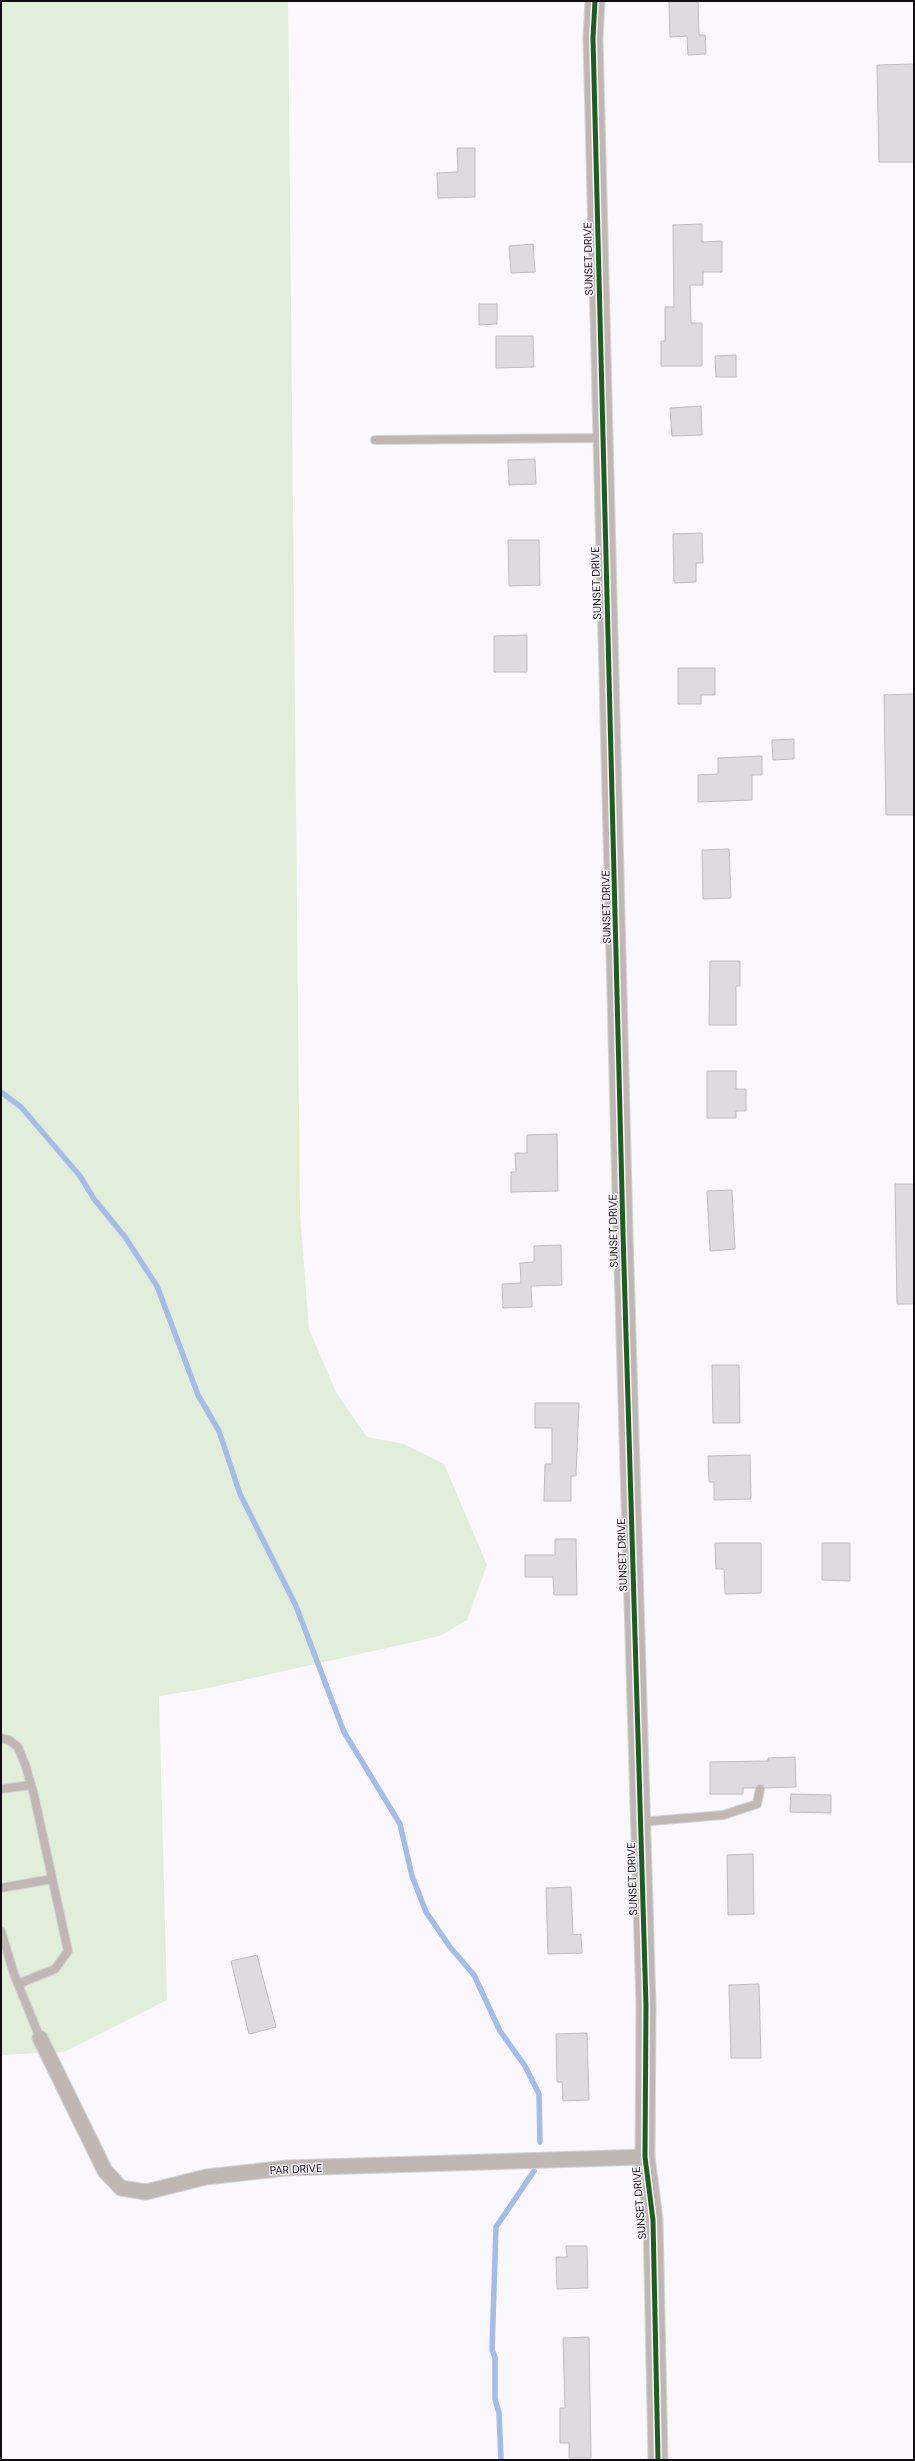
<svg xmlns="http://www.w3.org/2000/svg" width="915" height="2461" font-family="'DM Sans',sans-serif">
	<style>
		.green { fill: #e1eed9 }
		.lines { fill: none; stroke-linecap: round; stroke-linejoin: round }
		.stream { stroke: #a4bce9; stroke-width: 5.5 }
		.building { fill: #dddbe0; stroke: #bebcc2 }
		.service-casing { stroke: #d5d3d6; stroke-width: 10 }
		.minor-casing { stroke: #d5d3d6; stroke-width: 17 }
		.tertiary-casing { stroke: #d5d3d6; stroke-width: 21 }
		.service { stroke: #c0b7b3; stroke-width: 8 }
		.minor { stroke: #c0b7b3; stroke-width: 15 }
		.tertiary { stroke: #c0b7b3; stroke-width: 19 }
		.cycleway-casing { stroke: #fcf7fe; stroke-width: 8 }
		.cycleway { stroke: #1b5e20; stroke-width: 5 }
		.labels { text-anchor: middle; stroke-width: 3; stroke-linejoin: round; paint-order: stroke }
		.street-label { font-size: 11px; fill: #100c11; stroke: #fcf7fe }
	</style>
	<rect width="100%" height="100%" fill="#fbf8fd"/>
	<path class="green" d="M1 1H288L300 1214 309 1329 336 1392 367 1437 404 1444 444 1464 487 1565 467 1620 440 1636 204 1689 159 1696 167 2000 64 2052 1 2055Z"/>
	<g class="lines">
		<g class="stream">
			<path d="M1 1092 21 1107 80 1176 94 1199 125 1237 157 1286 198 1395 219 1431 240 1494 296 1606 344 1732 400 1824 412 1876 426 1912 450 1947 474 1975 500 2031 525 2066 539 2094 540 2142"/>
			<path d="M501 2460 499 2413 495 2399V2357L492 2350 496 2227 534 2171"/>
		</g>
	</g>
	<g class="building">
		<path d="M669 1H698L699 35H705L706 54 688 55 687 36 670 37Z"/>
		<path d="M914 64V162H879L877 65Z"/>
		<path d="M457 148H475V197L438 198 437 173 458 172Z"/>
		<path d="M702 224V242L722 241V272H703V285H690L691 323H702V366H661V341H665V307H674L673 225Z"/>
		<path d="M533 244 535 272 511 273 509 246Z"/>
		<path d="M479 304H497V324L479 325Z"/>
		<path d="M496 336H533L534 367 496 368Z"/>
		<path d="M736 355V377H716L715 356Z"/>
		<path d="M701 406 702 435 672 436 670 408Z"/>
		<path d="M535 459 536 484 509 485 508 460Z"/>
		<path d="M702 533 703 563H696V582L674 583 673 534Z"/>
		<path d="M508 540H539L540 585 509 586Z"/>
		<path d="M527 635V672H494V636Z"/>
		<path d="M678 668H715V695H701V704H678Z"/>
		<path d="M914 694V815H886L884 695Z"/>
		<path d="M794 739V759L773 760 772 740Z"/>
		<path d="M762 756V775H752V800L698 802V775L718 774V758Z"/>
		<path d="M729 849 731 898 703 899 702 850Z"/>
		<path d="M710 961H740V986H736V1025H709Z"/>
		<path d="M707 1071H736V1089H746V1111H736V1118H707Z"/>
		<path d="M557 1134 558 1191 511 1192V1172H516L515 1153H527V1135Z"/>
		<path d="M895 1184H914V1304H897Z"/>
		<path d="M732 1190 735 1249 710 1251 707 1191Z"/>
		<path d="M561 1245 562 1285 531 1286 532 1307 503 1308 502 1284 521 1283 520 1263 534 1262V1246Z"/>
		<path d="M712 1365H739L740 1423H713Z"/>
		<path d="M535 1403H579L576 1476H571V1501H544L545 1464H552V1428H535Z"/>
		<path d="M750 1455 751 1499 714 1500V1482H709L708 1456Z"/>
		<path d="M555 1539H576L577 1595H554L553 1577H525V1555H555Z"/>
		<path d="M715 1543H761V1593L725 1594 724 1569H716Z"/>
		<path d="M822 1543H850V1581L822 1580Z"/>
		<path d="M795 1757 796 1787 765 1788 759 1784 755 1788H743V1794H710V1762L768 1761V1758Z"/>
		<path d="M791 1794 831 1795V1813L790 1812Z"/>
		<path d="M753 1854 754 1914 728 1915 727 1855Z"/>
		<path d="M571 1887 573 1935 581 1934 582 1953 548 1954 546 1888Z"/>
		<path d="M257 1955 276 2027 249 2034 231 1961Z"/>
		<path d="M759 1984 761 2058H731L729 1985Z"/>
		<path d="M587 2033 589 2100 563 2101 562 2082H557L556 2034Z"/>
		<path d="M566 2246H587L588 2288 557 2289 556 2257H567Z"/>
		<path d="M589 2337 591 2458H569V2443H560V2408H565L563 2338Z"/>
	</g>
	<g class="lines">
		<defs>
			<g id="service">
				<path d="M375 440 602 438"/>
				<path d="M1 1738 9 1740 18 1747 26 1767 34 1795 68 1951 55 1969 18 1984"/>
				<path d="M1 1789 31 1785"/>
				<path d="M640 1822 723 1815 757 1804 760 1789"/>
				<path d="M1 1888 52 1879"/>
				<path d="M1 1931 14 1974 40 2038"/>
			</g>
			<path id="minor" d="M40 2038 105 2171 121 2188 146 2192 206 2177 287 2168 645 2157"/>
			<path id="tertiary" d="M595 1 593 38 623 1233 646 2005 645 2157 653 2220 658 2460"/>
		</defs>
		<use href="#service" class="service-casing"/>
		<use href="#minor" class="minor-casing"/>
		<use href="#tertiary" class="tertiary-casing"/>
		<use href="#service" class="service"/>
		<use href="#minor" class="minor"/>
		<use href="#tertiary" class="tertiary"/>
		<defs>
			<path id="cycleway" d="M595 1 593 38 623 1233 646 2005 645 2157 653 2220 658 2460"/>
		</defs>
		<use href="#cycleway" class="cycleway-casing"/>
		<use href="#cycleway" class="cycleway"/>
	</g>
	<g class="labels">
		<g class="street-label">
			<text transform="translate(588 259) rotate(-91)" y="4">SUNSET DRIVE</text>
			<text transform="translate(596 583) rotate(-92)" y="4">SUNSET DRIVE</text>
			<text transform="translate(606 907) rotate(-91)" y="4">SUNSET DRIVE</text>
			<text transform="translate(613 1231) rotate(-91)" y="4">SUNSET DRIVE</text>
			<text transform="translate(622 1555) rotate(-92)" y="4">SUNSET DRIVE</text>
			<text transform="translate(632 1879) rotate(-92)" y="4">SUNSET DRIVE</text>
			<text transform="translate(296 2169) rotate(-3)" y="4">PAR DRIVE</text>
			<text transform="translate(639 2203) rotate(-95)" y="4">SUNSET DRIVE</text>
		</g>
	</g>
	<rect width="915" height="2461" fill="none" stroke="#100c11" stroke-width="4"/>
</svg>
